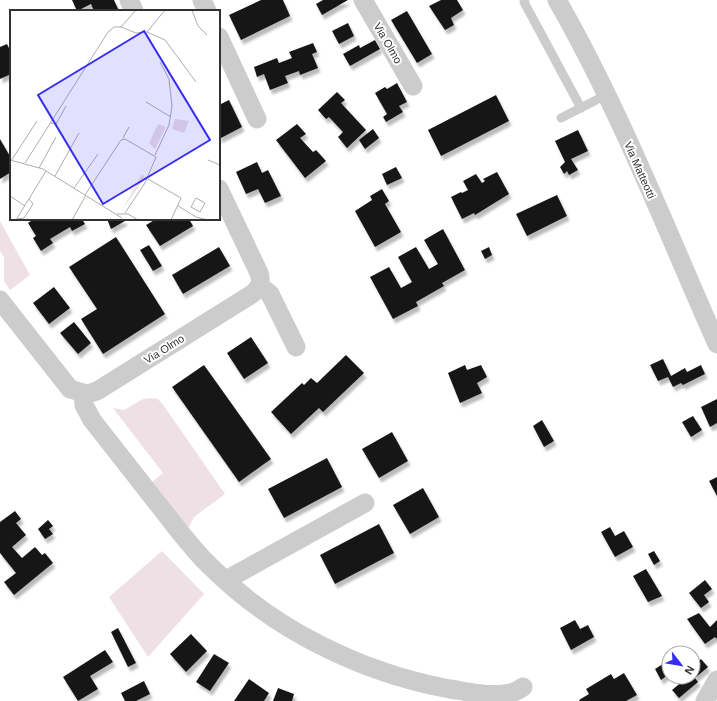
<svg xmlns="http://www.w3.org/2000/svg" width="717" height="701" font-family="Helvetica,sans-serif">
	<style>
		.green { fill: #efe0e6 }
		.building { fill: #191919; filter: url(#shadow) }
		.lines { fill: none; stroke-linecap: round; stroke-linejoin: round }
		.service { stroke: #ccc; stroke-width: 9 }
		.minor { stroke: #ccc; stroke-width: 19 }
		.labels { text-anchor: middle; stroke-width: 4; stroke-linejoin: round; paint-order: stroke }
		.street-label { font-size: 11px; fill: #323232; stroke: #fff }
		.inset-road { fill: none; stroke: #adadad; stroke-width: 1 }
		.view { fill: #362eef; fill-opacity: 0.15; stroke: #362eef; stroke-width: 2 }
		.inset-edge { fill: none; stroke: #323232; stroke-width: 2 }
	</style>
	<defs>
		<filter id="shadow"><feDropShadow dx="2.5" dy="4.5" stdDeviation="1" flood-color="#0004"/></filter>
	</defs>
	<rect width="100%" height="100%" fill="#fff"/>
	<g class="green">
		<path d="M0 221 30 275 10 290 4 281V257L0 251Z"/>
		<path d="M150 398 158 399 164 406 225 494 194 517 188 529 151 483 163 473 113 408 124 410 143 399Z"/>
		<path d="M162 551 204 594 148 657 109 597Z"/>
	</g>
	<g class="building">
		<path d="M72 0H114L119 11H94L91 4 77 11Z"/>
		<path d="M261 0H283L290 16 241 40 229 15Z"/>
		<path d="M323 0H348L322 15 316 4Z"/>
		<path d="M441 0H457L463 10 451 18 454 25 445 30 429 6Z"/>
		<path d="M407 11 432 54 417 63 391 20Z"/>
		<path d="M348 23 354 36 339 44 332 31Z"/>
		<path d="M375 40 380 49 350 66 343 54 359 45 360 48Z"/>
		<path d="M313 43 317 52 312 54 318 68 300 75 299 71 285 76 288 83 270 90 264 74 257 77 254 67 277 58 279 63 292 58 289 52Z"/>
		<path d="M7 44 11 52V74L0 79V47Z"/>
		<path d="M397 83 407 102 399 106 403 112 386 122 383 117 387 114 375 93 385 87 387 89Z"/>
		<path d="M337 92 345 100 341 103 366 130 347 148 338 137 343 132 329 117 326 119 318 110Z"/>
		<path d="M496 95 509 121 441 156 428 130Z"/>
		<path d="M229 100 242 127 219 139V105Z"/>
		<path d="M297 124 306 134 300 138 313 152 316 150 326 161 305 178 276 140Z"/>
		<path d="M373 129 379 138 365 149 359 140Z"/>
		<path d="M578 130 588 151 571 159 578 170 569 175 567 171 564 174 560 167 565 162 555 141Z"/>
		<path d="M0 139 11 158V172L0 179Z"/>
		<path d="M257 162 262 173 268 170 281 196 265 203 258 189 246 194 236 172Z"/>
		<path d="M396 167 402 178 387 185 382 174Z"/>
		<path d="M497 172 509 194 475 215 474 213 462 219 451 197 461 192 462 193 468 190 463 181 476 174 482 183 485 181 483 179Z"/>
		<path d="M382 189 389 201 385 204 401 232 375 247 355 211 372 200 370 196Z"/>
		<path d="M557 195 567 216 527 236 516 214Z"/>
		<path d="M34 219H82L85 224 72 231 70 227 50 239 53 243 41 251 33 238 36 236 28 223Z"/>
		<path d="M107 219H124L125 221 111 229Z"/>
		<path d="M156 219H189L193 226 160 246 146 225Z"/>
		<path d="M443 229 465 270 442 283 444 286 416 302 418 306 393 319 370 277 389 267 401 288 412 282 398 257 416 247 429 269 438 264 424 240Z"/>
		<path d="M116 237 165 314 103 354 81 319 97 309 69 267Z"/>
		<path d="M149 245 162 266 153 271 140 250Z"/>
		<path d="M219 247 230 266 183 294 172 275Z"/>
		<path d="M489 247 492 255 485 259 481 251Z"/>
		<path d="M54 287 70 308 49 324 33 303Z"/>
		<path d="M74 322 91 343 78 354 60 333Z"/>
		<path d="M251 337 268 363 244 379 227 353Z"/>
		<path d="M346 355 364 373 323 412 319 408 291 434 271 412 302 383 304 385 311 378 317 383Z"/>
		<path d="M663 359 671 376 685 368 687 372 701 365 705 374 683 385 681 383 673 387 668 377 658 381 650 365Z"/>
		<path d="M204 365 271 459 239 482 172 387Z"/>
		<path d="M465 365 467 370 481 365 487 377 477 383 482 393 460 403 448 373Z"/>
		<path d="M717 399V423L710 427 701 407Z"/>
		<path d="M693 416 702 430 691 437 682 422Z"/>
		<path d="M542 420 554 441 544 447 533 426Z"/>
		<path d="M392 432 408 461 379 478 362 449Z"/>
		<path d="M327 458 342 487 284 518 268 489Z"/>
		<path d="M717 477V496L709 481Z"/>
		<path d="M423 488 439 517 410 534 393 505Z"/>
		<path d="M15 511 21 519 16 523 26 535 12 547 22 558 35 547 42 555 45 553 53 563 14 595 4 582 16 573 0 553V522Z"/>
		<path d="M48 520 53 526 49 529 53 534 45 539 38 529Z"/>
		<path d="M379 524 394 553 335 584 320 555Z"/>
		<path d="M610 527 615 536 624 531 633 547 615 557 601 532Z"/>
		<path d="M654 551 660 561 654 565 648 554Z"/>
		<path d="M646 569 662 596 648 602 633 576Z"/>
		<path d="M705 580 712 589 704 595 709 602 701 608 689 593Z"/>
		<path d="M699 613 710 627 717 620V639L715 637 705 644 687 619Z"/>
		<path d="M575 620 580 629 588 625 594 637 571 650 560 628Z"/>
		<path d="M118 628 136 663 128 667 111 632Z"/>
		<path d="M191 634 207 651 186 672 170 654Z"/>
		<path d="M105 650 113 662 90 676 98 689 78 701 63 677Z"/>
		<path d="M214 654 229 663 210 691 196 682Z"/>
		<path d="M701 659 708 667 695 678 698 682 679 698 672 690 684 680 681 677H693V666Z"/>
		<path d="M669 660V674L661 680 655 669Z"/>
		<path d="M624 673 637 695 626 701H580L579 700 589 694 586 689 611 674 614 679Z"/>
		<path d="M249 679 269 693 264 701H234Z"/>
		<path d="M144 681 150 694 136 701H125L121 693Z"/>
		<path d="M278 688 294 694 292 701H273Z"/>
	</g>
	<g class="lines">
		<g class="service">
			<path d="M525 0 524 2 581 108"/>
			<path d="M561 118 606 95"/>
		</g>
		<g class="minor">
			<path d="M129 0 134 11"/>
			<path d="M202 0 207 11"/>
			<path d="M363 0 413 86"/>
			<path d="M557 0C619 108 666 229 717 344"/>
			<path d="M219 37 257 119"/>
			<path d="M260 286 270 294 296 347"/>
			<path d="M0 300 70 389 87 394 97 391 252 294C260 288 262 282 259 273L219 189"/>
			<path d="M83 394 84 405 92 420C115 449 138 479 161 508 177 528 192 549 210 566 274 630 362 673 450 689 470 692 507 701 523 687"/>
			<path d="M226 580 365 503"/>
			<path d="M705 701 717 680"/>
		</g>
	</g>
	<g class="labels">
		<g class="street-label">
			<text transform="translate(388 43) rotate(60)" y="4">Via Olmo</text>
			<text transform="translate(640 170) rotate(66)" y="4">Via Matteotti</text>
			<text transform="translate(164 349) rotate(-32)" y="4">Via Olmo</text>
		</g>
	</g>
	<g transform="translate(10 10)">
		<rect width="210" height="210" fill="#fff"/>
		<path d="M165 109 179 111 174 123 162 119ZM148 114 156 117 145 139 139 133ZM132 164 135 168 112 200Z" fill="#efe0e6"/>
		<path class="inset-road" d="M182 0 188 16 197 25M111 17 126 23 137 22 155 30 186 72M137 22 155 0M136 92 161 107M40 113 46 114 56 96M113 128 119 117M145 145 159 115 162 96 159 69 150 52M0 150 33 159 112 208M198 150 210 155M1 151 27 111M15 153 98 22 104 17H111L126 0M29 158 46 127M45 166 69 123M138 169 171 188 161 210M64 178 88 144M75 185 111 130 115 129 146 147 135 173 115 203M0 186 15 196M186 188 195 193 190 202 181 197ZM168 196 186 207 198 210M107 204H118L128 210M7 209 14 208 23 194 19 189M6 210 36 161M62 210 76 185"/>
		<path class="view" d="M134 21 200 130 93 194 28 85Z"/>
		<rect width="210" height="210" class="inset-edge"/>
	</g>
	<g transform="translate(681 665) rotate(121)"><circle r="19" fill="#ffffff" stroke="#adadad"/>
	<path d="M0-3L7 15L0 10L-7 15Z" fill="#362eef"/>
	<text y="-6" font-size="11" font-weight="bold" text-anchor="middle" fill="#323232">N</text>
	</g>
</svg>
